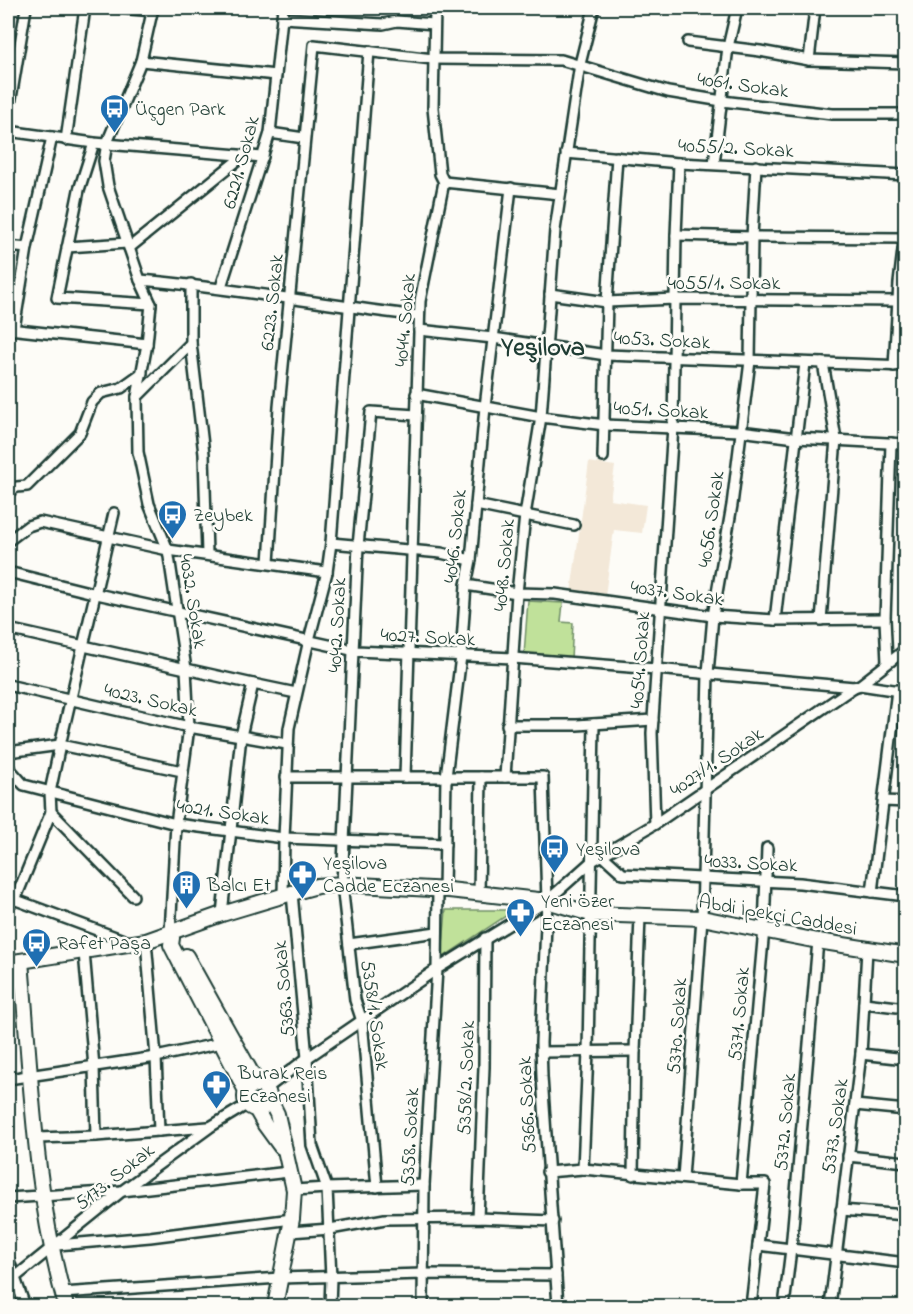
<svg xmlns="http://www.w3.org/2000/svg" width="913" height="1314" font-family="'Indie Flower',sans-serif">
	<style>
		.built { fill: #f3e8d8 }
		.green { fill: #c0e19a; stroke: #708f67; stroke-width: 1.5 }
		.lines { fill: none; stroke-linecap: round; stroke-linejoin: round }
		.street-casing { stroke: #1f3d34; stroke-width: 14 }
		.secondary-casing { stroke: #1f3d34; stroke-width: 18 }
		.street { stroke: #fdfcf7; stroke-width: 9 }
		.secondary { stroke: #fdfcf7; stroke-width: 14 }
		.labels { text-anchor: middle; stroke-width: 5; stroke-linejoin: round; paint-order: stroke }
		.street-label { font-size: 20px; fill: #1f3d34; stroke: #fdfcf7 }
		.poi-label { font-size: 20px; fill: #1f3d34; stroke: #fdfcf7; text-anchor: start }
		.district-label { font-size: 26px; font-weight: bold; fill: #1f3d34; stroke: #fdfcf7 }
	</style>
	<rect width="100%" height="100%" fill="#fdfcf7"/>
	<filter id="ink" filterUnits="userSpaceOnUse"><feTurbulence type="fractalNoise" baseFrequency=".0167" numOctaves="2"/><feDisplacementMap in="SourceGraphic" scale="12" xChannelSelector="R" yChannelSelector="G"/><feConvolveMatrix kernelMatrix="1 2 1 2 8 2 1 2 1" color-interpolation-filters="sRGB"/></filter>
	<g filter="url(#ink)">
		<path class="built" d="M589 462 615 466 610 500 646 505 642 533 614 530 605 596 571 592Z"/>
		<g class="green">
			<path d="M528 601 563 603 561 622 573 623 571 659 524 655Z"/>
			<path d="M446 910H515L442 958Z"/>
		</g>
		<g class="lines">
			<defs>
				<g id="street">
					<path d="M121 8 153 11"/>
					<path d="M153 8 141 61 107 143 104 161 108 186 140 280 151 304 147 344 137 397 138 452 149 504 168 550 186 669 189 727 176 824 170 933"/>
					<path d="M282 18 383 24 397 21 434 24"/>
					<path d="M688 42 760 51 809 60 906 63"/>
					<path d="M809 60 815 8"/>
					<path d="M141 61 276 75"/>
					<path d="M8 116 26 8"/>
					<path d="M8 131 94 143 263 157"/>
					<path d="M270 133 304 138"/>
					<path d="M66 140 85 8"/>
					<path d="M94 143 79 190 57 298 151 304"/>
					<path d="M566 153 679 163 906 175"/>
					<path d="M714 164 728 47 737 8"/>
					<path d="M444 182 560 194"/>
					<path d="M676 235 752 237 906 238"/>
					<path d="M8 246 27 248"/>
					<path d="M67 247 127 243"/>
					<path d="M129 248 243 156"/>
					<path d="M140 280C233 288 326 305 419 316"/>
					<path d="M191 284V343L204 454 207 554"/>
					<path d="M221 287 270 133 283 8"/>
					<path d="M550 294 607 302 675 299 898 301"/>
					<path d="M9 329 147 344"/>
					<path d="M419 330 493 338 606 355 906 366"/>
					<path d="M8 333 14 329 27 248 52 137"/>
					<path d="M894 366 899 283 906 225"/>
					<path d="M416 394 541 417 605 425 740 431 796 438 906 444"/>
					<path d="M137 397 191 343"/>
					<path d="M603 457 607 302 617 157"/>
					<path d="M8 492 17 487 27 486 80 433 92 402 101 393 121 388 142 373"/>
					<path d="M476 505 574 525"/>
					<path d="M8 541 28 526 40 522 168 550 327 572"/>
					<path d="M331 543 441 553 471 560"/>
					<path d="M269 563 279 407 314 45 433 59 561 60 668 92 722 101 832 114H906"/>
					<path d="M8 572 97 594 356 651 513 658 656 669 854 687"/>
					<path d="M466 585 517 593 555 594 713 616 775 620 885 619"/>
					<path d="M775 620 805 363"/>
					<path d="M821 620 836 439 823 363"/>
					<path d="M8 629 253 684"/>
					<path d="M887 663 885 619 891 443"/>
					<path d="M8 685 189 727 287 744"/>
					<path d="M860 685 906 692"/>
					<path d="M507 725H577L653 720"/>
					<path d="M8 752 60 745 182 771"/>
					<path d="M8 767 24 785 176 824 284 838 445 844"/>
					<path d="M286 777H505"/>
					<path d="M405 777 420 301 444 182 440 174 433 108 435 8"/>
					<path d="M884 801 906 802"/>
					<path d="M51 812 133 896"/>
					<path d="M655 824 652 733 673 427 676 235 679 163"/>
					<path d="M601 854 623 874 800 883 906 896"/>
					<path d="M444 890 446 777 461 656 466 585 471 560 485 407 511 188"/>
					<path d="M872 892 897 690"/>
					<path d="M292 893 307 1058 312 1145 327 1188 294 1190"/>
					<path d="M479 894 481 777"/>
					<path d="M283 896 284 838 289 728 309 640 327 572 331 543 369 51"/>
					<path d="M8 897 129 942"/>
					<path d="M15 900 51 812 50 792 60 745 114 513"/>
					<path d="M222 914 241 736 253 684 296 693"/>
					<path d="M146 941 156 1057 159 1131"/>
					<path d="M349 944 437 932"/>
					<path d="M84 952 94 1067 96 1136"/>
					<path d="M864 1003 906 1008"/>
					<path d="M541 1052 635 1051"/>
					<path d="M861 1054 906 1059"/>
					<path d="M8 1079 156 1057 221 1043"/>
					<path d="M266 1089 307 1058 437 969 438 890"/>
					<path d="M855 1105 906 1110"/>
					<path d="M37 1138 96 1136 208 1127"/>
					<path d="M848 1156 906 1162"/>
					<path d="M583 1169 588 1052 594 724"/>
					<path d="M547 1172 583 1169 741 1184"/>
					<path d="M633 1175 635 1051 640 916"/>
					<path d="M683 1178 702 918 708 673 713 616 732 505 750 361 752 237 756 166"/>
					<path d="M377 1187 362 1021 355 1000 342 884 358 546 371 412 416 415"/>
					<path d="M8 1198 122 1191 289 1172"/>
					<path d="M841 1210 906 1215"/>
					<path d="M478 1218 484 1067 485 938"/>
					<path d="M290 1232 330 1229 385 1219 478 1218 553 1221"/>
					<path d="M57 1245 150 1237 292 1219"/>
					<path d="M758 1245 906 1263"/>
					<path d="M8 1258 25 1306"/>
					<path d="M8 1283 122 1191 210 1127 248 1104"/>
					<path d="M62 1293 280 1278 423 1274 556 1275"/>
					<path d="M330 1306 331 1278 327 1188 424 1185"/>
					<path d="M423 1306 424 1185 437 969 547 901 592 861 655 824 854 687 860 685 906 649"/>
					<path d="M558 1306 542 1077 541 1043 547 901 543 777H505L517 593 525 515 541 417 555 230 580 64 594 8"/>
					<path d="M751 1306 765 1184H741L764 929 767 848"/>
					<path d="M784 1306 791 1249 818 941"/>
					<path d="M830 1306 861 1054 867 950"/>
				</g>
				<g id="secondary">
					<path d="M170 933 172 938 171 945 246 1091"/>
					<path d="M186 956 258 1085"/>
					<path d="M21 961C31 1077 34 1194 66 1306"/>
					<path d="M8 963 146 941 222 914 292 893 317 886 342 884 449 890 547 901 591 914 702 918 818 941 906 955"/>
					<circle cx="257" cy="1097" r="12"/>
					<path d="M269 1098 277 1114 294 1190 292 1219 275 1306"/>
					<path d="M256 1109 265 1125 281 1147"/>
				</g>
			</defs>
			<use href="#street" class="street-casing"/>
			<use href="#secondary" class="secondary-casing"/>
			<use href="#street" class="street"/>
			<use href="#secondary" class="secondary"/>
		</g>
	</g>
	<defs>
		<symbol id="bus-pin" viewBox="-11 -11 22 30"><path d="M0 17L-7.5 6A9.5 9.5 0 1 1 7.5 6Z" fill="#1f6fb2" stroke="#fdfcf7"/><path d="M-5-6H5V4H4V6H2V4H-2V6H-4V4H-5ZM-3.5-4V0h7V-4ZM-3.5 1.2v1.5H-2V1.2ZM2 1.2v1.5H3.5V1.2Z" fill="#fff"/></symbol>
		<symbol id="pharmacy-pin" viewBox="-11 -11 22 30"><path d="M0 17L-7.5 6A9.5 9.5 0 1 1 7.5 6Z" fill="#1f6fb2" stroke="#fdfcf7"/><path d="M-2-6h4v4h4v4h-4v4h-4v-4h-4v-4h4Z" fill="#fff"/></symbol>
		<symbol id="building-pin" viewBox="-11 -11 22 30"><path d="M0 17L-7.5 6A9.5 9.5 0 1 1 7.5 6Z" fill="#1f6fb2" stroke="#fdfcf7"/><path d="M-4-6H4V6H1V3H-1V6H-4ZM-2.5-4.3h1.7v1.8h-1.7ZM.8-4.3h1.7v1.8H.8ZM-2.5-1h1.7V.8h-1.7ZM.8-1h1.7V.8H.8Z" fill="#fff"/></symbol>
	</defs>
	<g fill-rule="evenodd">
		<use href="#bus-pin" x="98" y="92" width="33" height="45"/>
		<use href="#bus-pin" x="156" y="498" width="33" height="45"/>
		<use href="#bus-pin" x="538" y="832" width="33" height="45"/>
		<use href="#pharmacy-pin" x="286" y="858" width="33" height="45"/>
		<use href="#building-pin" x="170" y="868" width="33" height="45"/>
		<use href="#pharmacy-pin" x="504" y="896" width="33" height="45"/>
		<use href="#bus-pin" x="20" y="926" width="33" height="45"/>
		<use href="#pharmacy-pin" x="200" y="1068" width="33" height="45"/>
	</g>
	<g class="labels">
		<g class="street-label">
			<text transform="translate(743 84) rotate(8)" y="7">4061. Sokak</text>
			<text transform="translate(736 147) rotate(3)" y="7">4055/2. Sokak</text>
			<text transform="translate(240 162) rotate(-75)" y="7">6221. Sokak</text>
			<text x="724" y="289">4055/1. Sokak</text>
			<text transform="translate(271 302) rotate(-84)" y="7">6223. Sokak</text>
			<text transform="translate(404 320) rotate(-85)" y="7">4044. Sokak</text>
			<text transform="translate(662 339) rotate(3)" y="7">4053. Sokak</text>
			<text transform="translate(661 409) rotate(3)" y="7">4051. Sokak</text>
			<text transform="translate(710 519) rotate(-82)" y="7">4056. Sokak</text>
			<text transform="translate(454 536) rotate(-84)" y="7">4046. Sokak</text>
			<text transform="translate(503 565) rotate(-85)" y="7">4048. Sokak</text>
			<text transform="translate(677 592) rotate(8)" y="7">4037. Sokak</text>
			<text transform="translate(194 601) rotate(81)" y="7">4032. Sokak</text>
			<text transform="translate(336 625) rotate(-87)" y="7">4042. Sokak</text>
			<text transform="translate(428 636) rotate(3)" y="7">4027. Sokak</text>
			<text transform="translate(639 660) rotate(-86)" y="7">4054. Sokak</text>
			<text transform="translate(151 699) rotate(13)" y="7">4023. Sokak</text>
			<text transform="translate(716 761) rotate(-34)" y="7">4027/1. Sokak</text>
			<text transform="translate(223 811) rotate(8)" y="7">4021. Sokak</text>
			<text transform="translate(751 862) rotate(3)" y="7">4033. Sokak</text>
			<text transform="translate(778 914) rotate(10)" y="7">Abdi İpekçi Caddesi</text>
			<text transform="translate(283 989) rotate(-95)" y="7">5363. Sokak</text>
			<text transform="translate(738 1014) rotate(-85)" y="7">5371. Sokak</text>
			<text transform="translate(376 1015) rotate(82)" y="7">5358/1. Sokak</text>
			<text transform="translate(676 1026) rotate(-86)" y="7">5370. Sokak</text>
			<text transform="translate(465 1078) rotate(-88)" y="7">5358/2. Sokak</text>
			<text transform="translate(526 1105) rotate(-93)" y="7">5366. Sokak</text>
			<text transform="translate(784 1122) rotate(-85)" y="7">5372. Sokak</text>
			<text transform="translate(834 1126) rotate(-82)" y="7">5373. Sokak</text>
			<text transform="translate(409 1137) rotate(-87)" y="7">5358. Sokak</text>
			<text transform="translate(114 1176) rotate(-38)" y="7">5173. Sokak</text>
		</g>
		<g class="poi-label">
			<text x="135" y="115">Üçgen Park</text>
			<text x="193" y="521">Zeybek</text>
			<text x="576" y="855">Yeşilova</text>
			<text x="323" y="869">Yeşilova<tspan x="323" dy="23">Cadde Eczanesi</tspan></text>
			<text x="207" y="891">Balcı Et</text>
			<text x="541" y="907">Yeni Özer<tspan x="541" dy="23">Eczanesi</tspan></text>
			<text x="57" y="949">Rafet Paşa</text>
			<text x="238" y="1079">Burak Reis<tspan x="238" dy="23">Eczanesi</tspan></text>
		</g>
		<g class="district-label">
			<text x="543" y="355">Yeşilova</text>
		</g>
	</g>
	<rect width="913" height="1314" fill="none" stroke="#fdfcf7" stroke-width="30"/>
	<rect x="15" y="15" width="883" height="1284" fill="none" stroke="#1f3d34" stroke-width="2" filter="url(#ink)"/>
</svg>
